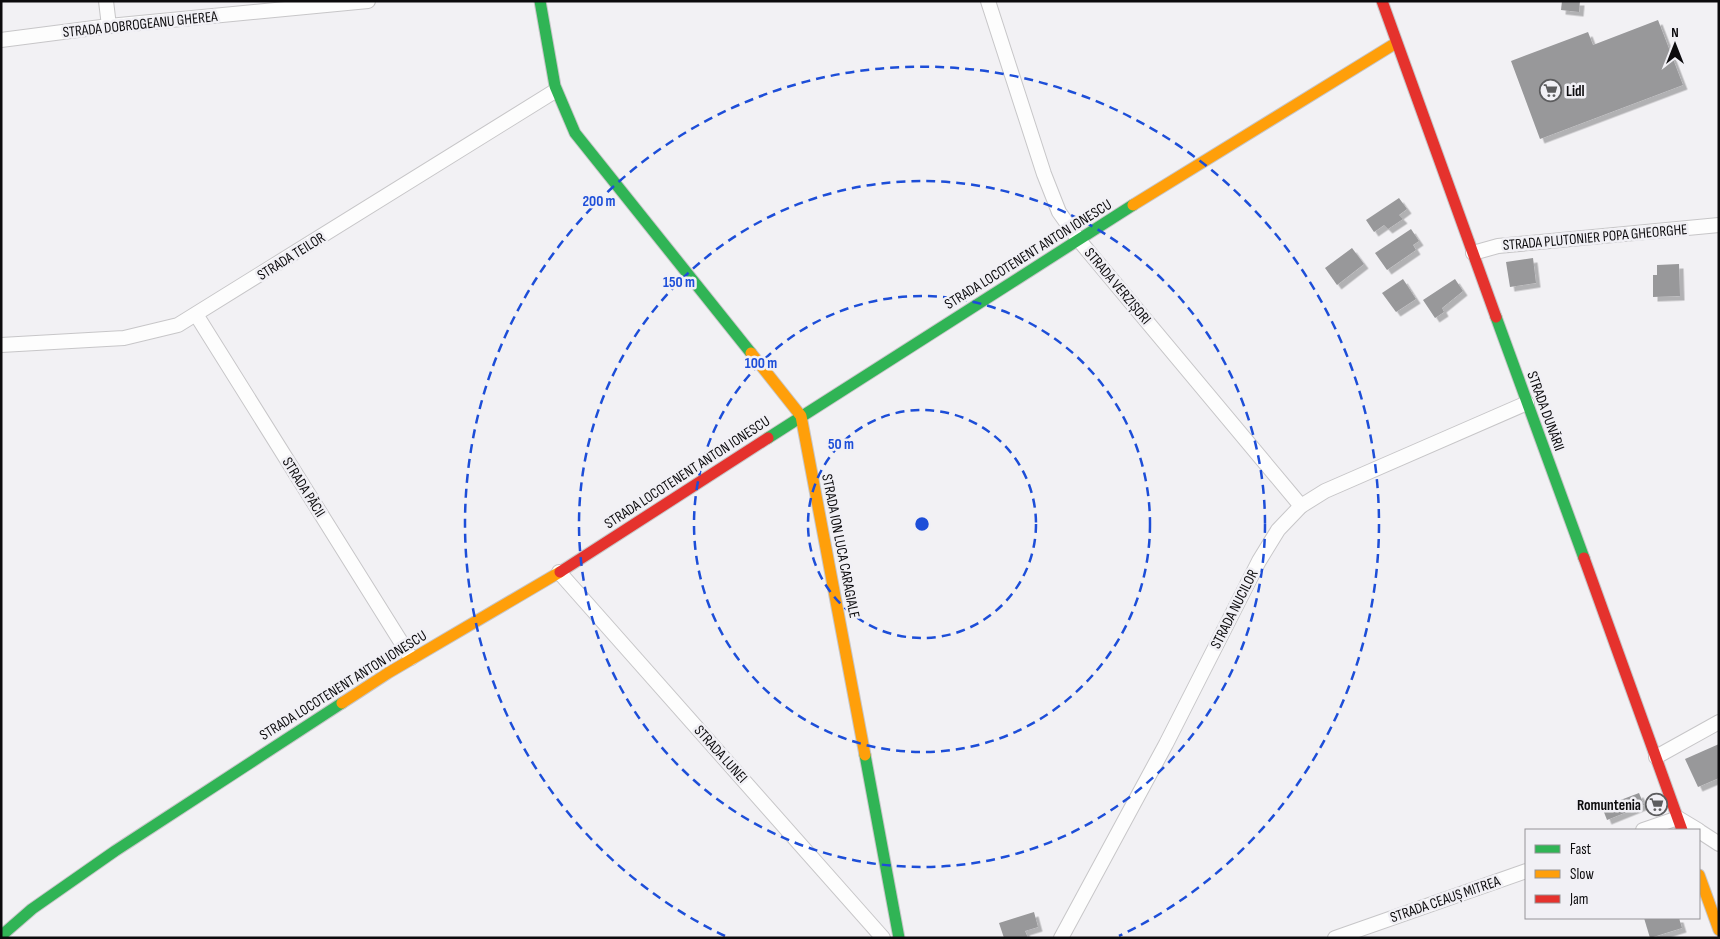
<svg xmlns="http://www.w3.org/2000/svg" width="1720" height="939" font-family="'Sofia Sans Condensed',sans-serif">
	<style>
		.building { fill: #98989a; filter: url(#shadow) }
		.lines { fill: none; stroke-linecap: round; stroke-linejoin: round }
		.street-casing { stroke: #c7c6c8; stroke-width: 16 }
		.fast-casing { stroke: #c7c6c8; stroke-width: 13 }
		.slow-casing { stroke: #c7c6c8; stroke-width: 13 }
		.jam-casing { stroke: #c7c6c8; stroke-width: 13 }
		.street { stroke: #fdfdfd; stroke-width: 14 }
		.fast { stroke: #30b455; stroke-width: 11 }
		.slow { stroke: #ff9f0a; stroke-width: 11 }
		.jam { stroke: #e5322d; stroke-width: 11 }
		.ring { fill: none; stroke: #1d4ed8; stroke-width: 2.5; stroke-dasharray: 9 6 }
		.labels { text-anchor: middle; stroke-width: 5; stroke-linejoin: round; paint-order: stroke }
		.street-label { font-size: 15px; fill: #0c0b0d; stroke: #f1f0f5 }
		.poi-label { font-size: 15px; font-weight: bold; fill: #0c0b0d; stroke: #f1f0f5; text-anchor: start }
		.centre { fill: #1d4ed8; stroke: #f1f0f5; stroke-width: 2.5 }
		.ring-label { font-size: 15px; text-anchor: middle; font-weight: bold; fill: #1d4ed8; stroke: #f1f0f5; stroke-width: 5; stroke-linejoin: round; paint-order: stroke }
	</style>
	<defs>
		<filter id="shadow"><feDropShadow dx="4.5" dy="4.5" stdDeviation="0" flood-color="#0004"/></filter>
	</defs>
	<rect width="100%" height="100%" fill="#f2f1f4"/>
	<g class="building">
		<path d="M1562 1H1580L1579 12 1561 10Z"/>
		<path d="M1658 20 1683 85 1540 139 1511 61 1588 32 1593 45Z"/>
		<path d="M1399 198 1407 209 1399 215 1403 219 1388 229 1384 225 1374 232 1366 220Z"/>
		<path d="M1411 229 1419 241 1413 245 1416 250 1387 270 1375 253Z"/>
		<path d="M1352 248 1364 264 1337 285 1325 268Z"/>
		<path d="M1533 258 1536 283 1510 287 1506 262Z"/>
		<path d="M1679 264 1680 296 1653 297V275H1657V265Z"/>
		<path d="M1403 279 1416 299 1396 312 1382 293Z"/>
		<path d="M1455 279 1463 291 1442 308 1444 312 1435 318 1423 300Z"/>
		<path d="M1719 744V778L1698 787 1685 759Z"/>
		<path d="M1639 793 1644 805 1607 820 1602 807Z"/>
		<path d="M1034 912 1038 927 1025 931 1028 938H1004L999 923Z"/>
		<path d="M1644 918H1679L1682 928 1650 938Z"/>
	</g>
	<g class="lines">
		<defs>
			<g id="street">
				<path d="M106 1 109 26"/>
				<path d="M988 1 1044 174 1059 212 1078 239 1301 506"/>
				<path d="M1 40 109 26 368 1"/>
				<path d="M1473 253 1498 246 1719 225"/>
				<path d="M197 316 411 658"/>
				<path d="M1 345 124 338 178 325 555 91"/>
				<path d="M559 572 883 938"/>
				<path d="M1656 757 1719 722"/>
				<path d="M1643 830 1678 818 1698 830"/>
				<path d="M1699 831 1719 844"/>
				<path d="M1061 938 1166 744 1259 561 1278 530 1301 506 1325 491 1527 403"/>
				<path d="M1335 938 1526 871"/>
			</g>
			<g id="fast">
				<path d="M540 1 555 86 575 133 751 353"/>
				<path d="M1496 317 1584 558"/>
				<path d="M768 438 1133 205"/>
				<path d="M865 755 899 938"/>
				<path d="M1 936 32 909 115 851 342 703"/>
			</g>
			<g id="slow">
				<path d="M1133 205 1396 43"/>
				<path d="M751 353 801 416 865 755"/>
				<path d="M342 703 388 673 560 572"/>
				<path d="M1699 875 1719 930"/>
			</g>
			<g id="jam">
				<path d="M1382 1 1496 317"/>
				<path d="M1584 558 1682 830"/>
				<path d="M560 572 768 438"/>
			</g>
		</defs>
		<use href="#street" class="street-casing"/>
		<use href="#fast" class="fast-casing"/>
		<use href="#slow" class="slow-casing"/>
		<use href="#jam" class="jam-casing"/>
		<use href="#street" class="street"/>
		<use href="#fast" class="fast"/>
		<use href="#slow" class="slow"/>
		<use href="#jam" class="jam"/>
	</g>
	<g class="ring">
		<circle cx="922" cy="524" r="114"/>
		<circle cx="922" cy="524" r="228"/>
		<circle cx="922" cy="524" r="343"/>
		<path d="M725 936A457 457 0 1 1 1119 936"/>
	</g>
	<defs>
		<symbol id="supermarket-ring" viewBox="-11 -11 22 22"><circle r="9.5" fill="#f1f0f5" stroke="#5c5c5e" stroke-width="1.5"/><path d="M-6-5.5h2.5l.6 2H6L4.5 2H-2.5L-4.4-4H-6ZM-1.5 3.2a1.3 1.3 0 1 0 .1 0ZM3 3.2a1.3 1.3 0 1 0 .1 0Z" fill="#5c5c5e"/></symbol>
	</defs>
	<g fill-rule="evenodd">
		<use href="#supermarket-ring" x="1538" y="78" width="25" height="25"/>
		<use href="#supermarket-ring" x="1644" y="792" width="25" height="25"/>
	</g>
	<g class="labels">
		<g class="street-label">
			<text transform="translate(140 24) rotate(-6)" y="5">STRADA DOBROGEANU GHEREA</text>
			<text transform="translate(1595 237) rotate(-5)" y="5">STRADA PLUTONIER POPA GHEORGHE</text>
			<text transform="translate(1028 254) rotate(-32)" y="5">STRADA LOCOTENENT ANTON IONESCU</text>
			<text transform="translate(291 256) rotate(-32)" y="5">STRADA TEILOR</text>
			<text transform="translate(1118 286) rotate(50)" y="5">STRADA VERZIȘORI</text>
			<text transform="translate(1546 411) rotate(70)" y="5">STRADA DUNĂRII</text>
			<text transform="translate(687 472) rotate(-33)" y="5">STRADA LOCOTENENT ANTON IONESCU</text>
			<text transform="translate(304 487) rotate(58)" y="5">STRADA PĂCII</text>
			<text transform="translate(841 546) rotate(79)" y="5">STRADA ION LUCA CARAGIALE</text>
			<text transform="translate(1234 609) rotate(-63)" y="5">STRADA NUCILOR</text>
			<text transform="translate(343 685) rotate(-32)" y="5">STRADA LOCOTENENT ANTON IONESCU</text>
			<text transform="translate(721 754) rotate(48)" y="5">STRADA LUNEI</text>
			<text transform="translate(1445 899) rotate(-19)" y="5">STRADA CEAUȘ MITREA</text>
		</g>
		<g class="poi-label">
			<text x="1566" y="96">Lidl</text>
			<text x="1641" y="810" text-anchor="end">Romuntenia</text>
		</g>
	</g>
	<circle cx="922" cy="524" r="8" class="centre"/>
	<g class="ring-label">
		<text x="599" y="206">200 m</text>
		<text x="679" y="287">150 m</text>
		<text x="761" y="368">100 m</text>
		<text x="841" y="449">50 m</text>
	</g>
	<rect width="1720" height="939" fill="none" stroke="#0c0b0d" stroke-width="5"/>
	<rect x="1525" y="829" width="175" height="90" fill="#f1f0f5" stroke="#959498"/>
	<rect x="1535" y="845" width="25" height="8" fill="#30b455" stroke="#959498"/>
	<text x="1570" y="854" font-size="15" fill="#0c0b0d">Fast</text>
	<rect x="1535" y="870" width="25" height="8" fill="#ff9f0a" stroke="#959498"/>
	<text x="1570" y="879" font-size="15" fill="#0c0b0d">Slow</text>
	<rect x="1535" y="895" width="25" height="8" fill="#e5322d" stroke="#959498"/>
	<text x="1570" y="904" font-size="15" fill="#0c0b0d">Jam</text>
	<g transform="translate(1675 45)" stroke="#f1f0f5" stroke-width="4" paint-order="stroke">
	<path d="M0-4L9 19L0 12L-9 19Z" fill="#0c0b0d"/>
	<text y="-8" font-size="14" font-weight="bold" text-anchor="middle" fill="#0c0b0d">N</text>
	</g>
</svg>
